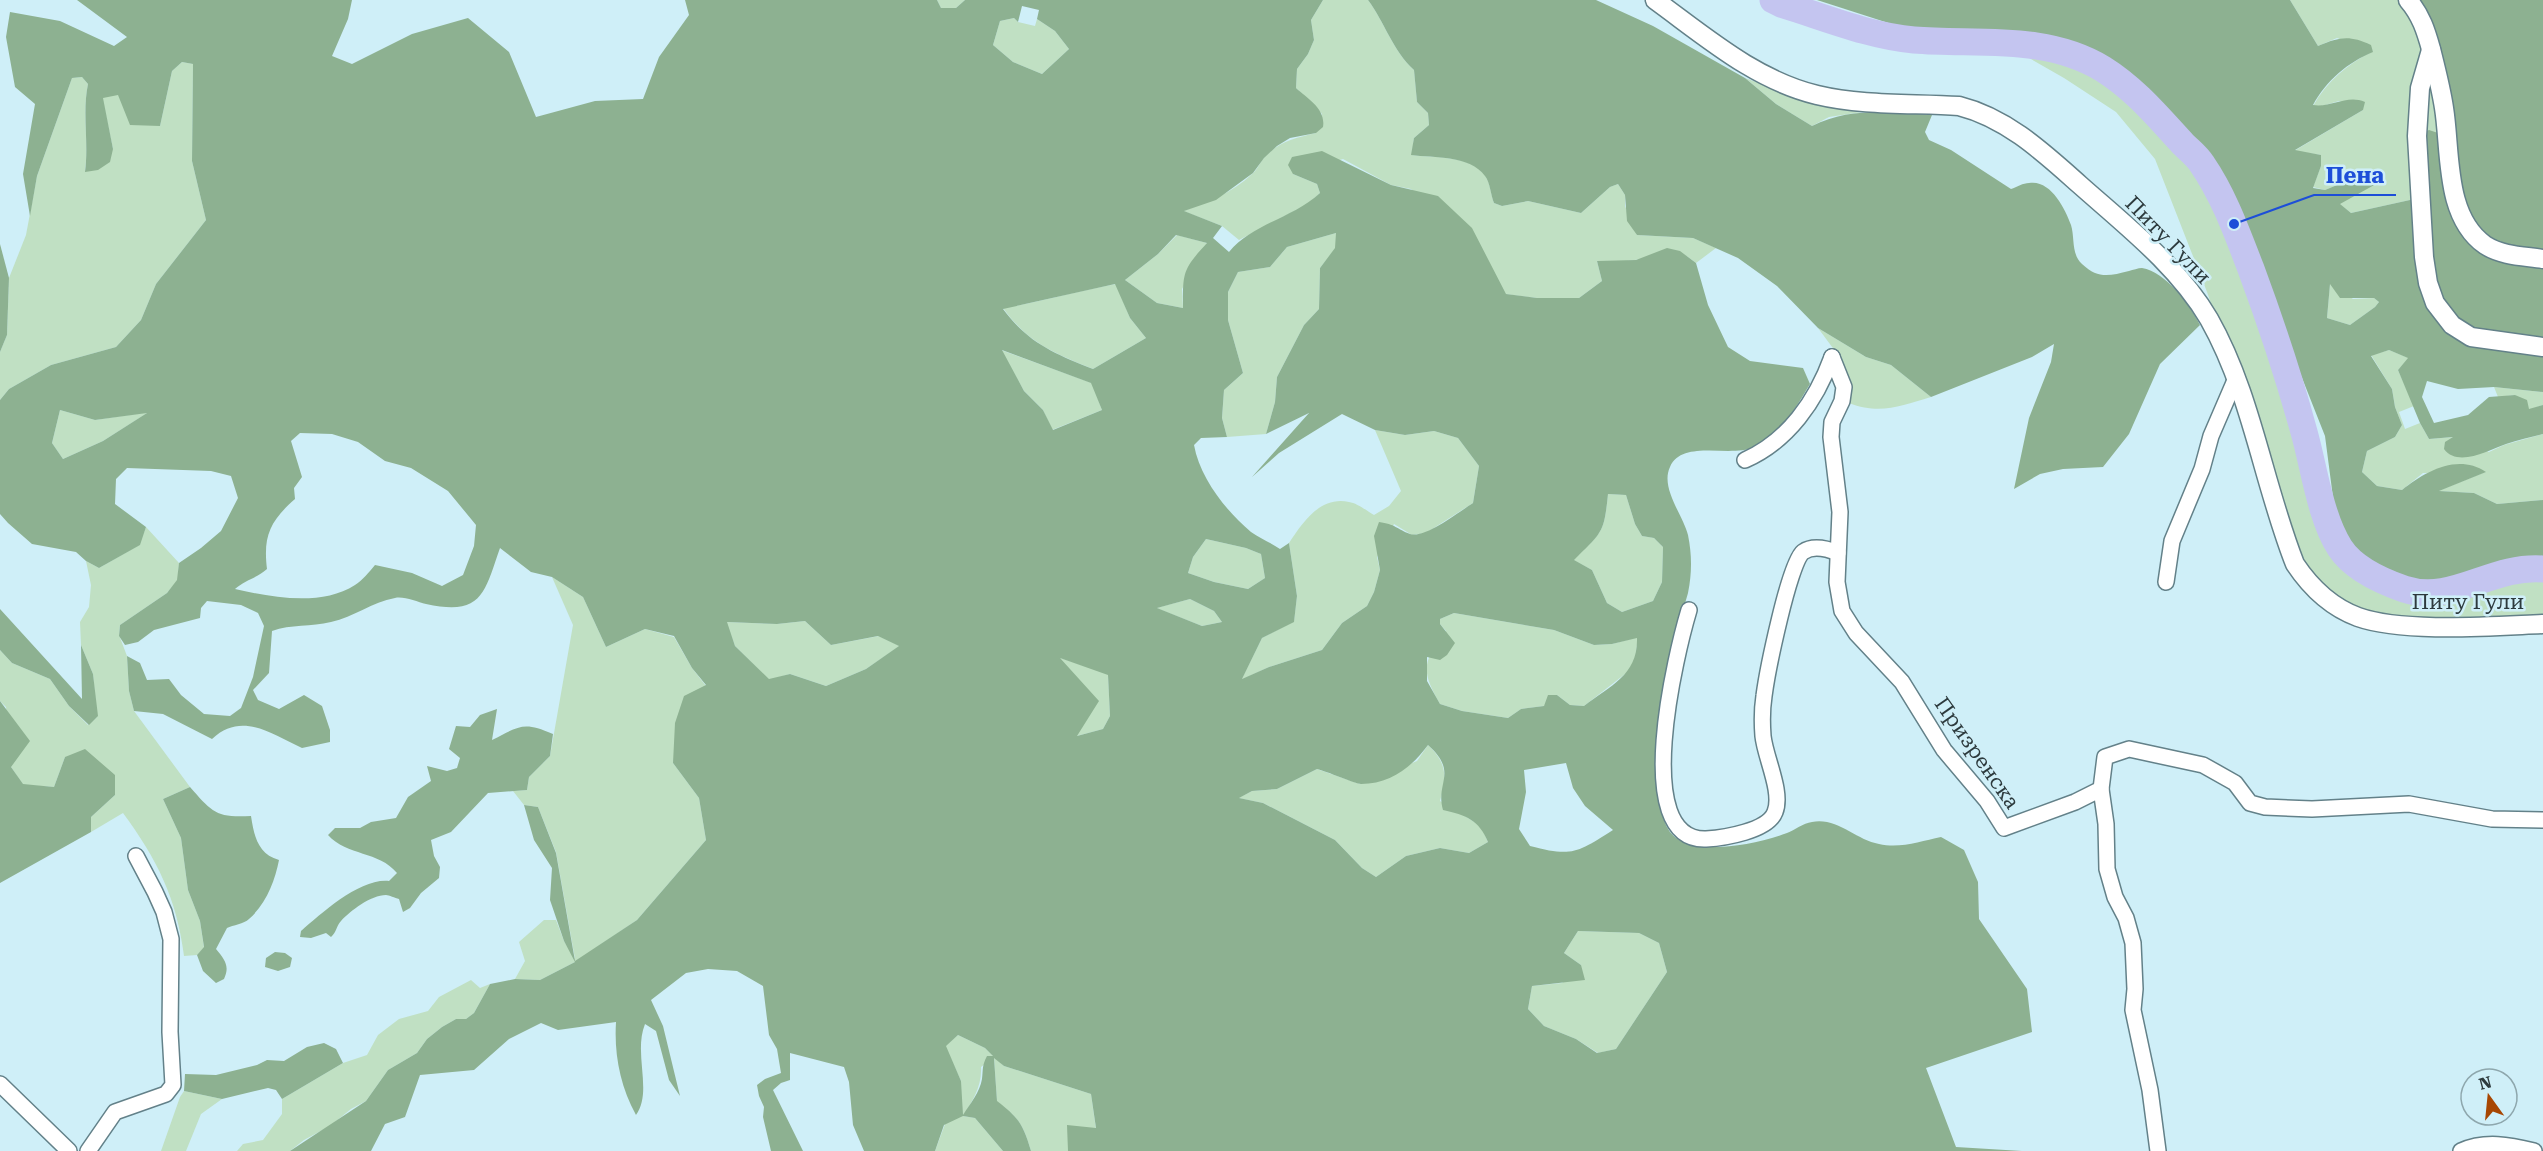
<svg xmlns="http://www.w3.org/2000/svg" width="2543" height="1151" font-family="'Roboto Serif',serif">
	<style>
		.green { fill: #c0e0c3 }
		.forest { fill: #8db191; fill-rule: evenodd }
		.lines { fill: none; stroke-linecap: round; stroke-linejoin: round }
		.river { stroke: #c4c5f0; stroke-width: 27 }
		.minor-casing { stroke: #638189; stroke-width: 18 }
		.tertiary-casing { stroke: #638189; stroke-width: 21 }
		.minor { stroke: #fff; stroke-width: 15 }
		.tertiary { stroke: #fff; stroke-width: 18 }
		.labels { text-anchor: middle; stroke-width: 5; stroke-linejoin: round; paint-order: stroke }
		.street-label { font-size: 21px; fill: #2d3a3d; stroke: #cfeff8 }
		.leader { fill: none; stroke: #1d4ed8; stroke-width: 2 }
		.callout-dot { fill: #1d4ed8; stroke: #cfeff8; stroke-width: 2 }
		.callout-label { font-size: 22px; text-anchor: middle; font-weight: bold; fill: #1d4ed8; stroke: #cfeff8; stroke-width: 5; stroke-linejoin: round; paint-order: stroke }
	</style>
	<rect width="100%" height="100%" fill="#cfeff8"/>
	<g class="green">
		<path d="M937 0H965L956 8H941Z"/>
		<path d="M1323 0H1368C1385 23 1393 51 1414 70L1417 102 1428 113 1429 125 1414 138 1412 155C1434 158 1470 155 1485 175 1490 182 1491 195 1494 203L1502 206 1528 201 1581 213 1610 187 1618 184 1625 195V206L1637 235 1693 238 1716 248 1696 263C1664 238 1668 255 1635 260 1623 262 1610 261 1597 261L1602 281 1579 298H1537L1505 294 1491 268 1411 189 1391 185 1343 159 1293 174 1317 184 1320 193 1308 204 1239 240 1222 226 1183 211C1208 202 1232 193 1252 174 1257 170 1259 164 1263 159 1277 142 1295 138 1316 133L1322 114 1296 88 1297 69 1308 54 1314 40 1311 20Z"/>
		<path d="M2290 0H2408L2448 136 2419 198 2351 213 2339 204 2355 194 2359 176 2325 190 2313 187 2321 166V155L2294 151 2363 110 2339 101 2322 106H2313C2327 81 2348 64 2373 51L2337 38 2318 46Z"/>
		<path d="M1014 18 1018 22 1035 26 1037 19 1055 31 1069 49 1042 74 1013 62 993 45 1000 21Z"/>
		<path d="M2001 42C2028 46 2059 48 2085 59 2126 78 2154 113 2184 144 2190 151 2198 156 2202 164 2224 197 2237 234 2251 271 2270 322 2288 373 2303 426 2311 456 2323 528 2342 550 2357 569 2380 580 2403 588 2451 607 2491 565 2543 569V624L2379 622 2309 584 2207 292 2155 159 2116 112 2064 78Z"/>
		<path d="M182 62 193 64 192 161 206 220 156 284 141 320 116 347 51 365 9 389 0 400V352L7 335 9 278 26 235 37 176 72 78 82 77 88 84C82 113 89 142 85 171L113 149 102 97 118 94 160 126 172 71Z"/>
		<path d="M1745 78 1823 106 1862 112 1829 117 1812 126 1776 104Z"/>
		<path d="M1336 233V248L1320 268 1319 309 1304 325 1277 377 1275 402 1266 434 1227 437 1222 418 1224 390 1243 373 1228 320V292L1238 272 1270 267 1287 247Z"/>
		<path d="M1177 235 1207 243 1182 289 1183 308 1157 303 1125 280 1158 254Z"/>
		<path d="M2330 283 2353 299 2374 298 2379 302 2375 307 2350 325 2327 318Z"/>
		<path d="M1116 284 1130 318 1146 338 1093 369C1054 353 1028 343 1003 308 1041 302 1077 291 1116 284Z"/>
		<path d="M1818 328 1866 357 1891 365 1931 397C1901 406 1880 415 1849 403L1841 359Z"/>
		<path d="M1001 350 1092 383 1102 410 1052 430 1043 410 1024 391Z"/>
		<path d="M2389 350 2409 358 2398 370 2414 406 2399 412 2405 429 2420 423 2429 439 2454 437 2489 452 2504 445 2543 434V500L2497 504 2474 493 2438 491 2485 472 2423 473 2402 490 2377 486 2362 472 2367 451 2395 437 2402 425 2395 407 2392 389 2371 355Z"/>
		<path d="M2494 387 2543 392V405L2529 410 2515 395 2498 397Z"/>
		<path d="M60 410 95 420 149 412 103 441 63 459 52 443Z"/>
		<path d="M1375 430 1405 435 1434 431 1458 438 1479 466 1473 503 1426 533 1412 535 1394 524 1377 557 1380 570 1374 592 1367 606 1342 623 1322 650 1269 667 1241 680 1262 638 1294 621 1297 596 1289 543C1303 522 1320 496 1349 502 1357 503 1367 511 1374 515L1389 506 1401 491Z"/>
		<path d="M1608 494 1626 495 1635 524 1642 536 1654 538 1663 547 1662 582 1653 601 1622 612 1607 603 1592 570 1573 560C1602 532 1604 534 1608 494Z"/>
		<path d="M146 527 179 563 178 580 167 593 120 625 119 635 127 656 129 691 134 711 190 787 163 799 181 838 188 890 200 921 204 948 197 955 184 956C177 899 157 859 123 813L91 832V817L115 795 65 757 54 787 23 785 11 767 6 707 0 701V650L12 663 50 679 69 706 88 725 97 717 93 674 81 645 80 622 89 607 91 585 86 561 99 568 139 545Z"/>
		<path d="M1206 539 1246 548 1261 554 1265 578 1248 589 1214 582 1188 573 1193 557Z"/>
		<path d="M552 577 583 597 606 647 645 629 674 637 692 668 706 686 673 763 699 798 706 840 637 920 575 962 540 980 515 979 525 961 519 942 544 920H556L564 941 575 959 556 852 538 807 524 805 513 791 527 790 529 777 550 756 573 625Z"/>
		<path d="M1190 599 1214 611 1222 622 1202 626 1156 608Z"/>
		<path d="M1454 613 1554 630 1594 645 1612 644 1638 637 1635 661 1629 671 1584 706 1570 705 1557 695 1544 706 1521 709 1508 718 1462 711 1440 704C1420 669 1423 662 1446 631L1440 624V619Z"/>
		<path d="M805 621 831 645 879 636 900 646 866 669 826 686 790 674 769 680 735 646 726 622 777 624Z"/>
		<path d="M1058 657 1108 674 1110 716 1103 729 1077 736Z"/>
		<path d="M1428 745C1447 763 1447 776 1440 801L1481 826 1488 842 1469 853 1440 848 1406 856 1376 877 1362 868 1335 840 1263 803 1238 798 1252 791 1277 789 1317 769 1360 784 1417 761Z"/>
		<path d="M1578 931 1639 933 1659 943 1667 972 1616 1049 1598 1053 1576 1039 1544 1026 1528 1009 1532 986 1562 983 1581 965 1564 953Z"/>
		<path d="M471 980 480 988 490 984 474 1013 466 1019H456L442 1027 427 1039 417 1053 388 1070 366 1101 351 1109 330 1126 304 1140 290 1151H237L243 1144 263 1140 282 1114V1099L343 1063 367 1055 378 1035 399 1019 428 1011 439 997Z"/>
		<path d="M958 1035 985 1048 1004 1066 1091 1094 1096 1129 1068 1126V1151H1031C1023 1124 1019 1118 997 1102L994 1057 981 1067C982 1086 973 1100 963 1116L975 1118 1003 1151H935L961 1081 945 1046Z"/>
		<path d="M184 1091 222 1099 201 1114 186 1151H161L180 1097Z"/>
	</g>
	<g class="forest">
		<path d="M77 0H352L348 19 332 56 352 64 412 34 468 18 509 52 536 117 595 101 643 99 659 57 689 15 685 0H937L941 8H956L965 0H1323L1311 20 1314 40 1308 54 1297 69 1296 88C1308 99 1326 109 1323 127L1316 133 1290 138 1277 146 1264 158 1253 173 1216 200 1184 211 1222 226 1213 238 1229 252C1252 224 1293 218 1320 193L1317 184 1293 174 1288 165 1292 157 1322 151 1391 185 1438 196 1472 228 1506 294 1537 298H1579L1602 281 1597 261 1636 260 1667 248 1680 251 1696 263 1708 305 1728 347 1750 361 1803 368 1810 384C1795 409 1781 434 1754 447 1731 458 1682 439 1670 467 1660 488 1683 515 1688 535 1692 555 1692 573 1688 593 1684 609 1677 625 1673 641 1663 683 1645 797 1670 832 1678 843 1695 847 1707 847 1732 848 1763 842 1787 833 1795 830 1803 823 1812 822 1837 817 1856 840 1879 844 1900 849 1921 841 1941 837L1964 850 1978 882 1979 919 2027 989 2032 1032 1926 1068 1956 1147 2022 1151H1068L1067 1125 1096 1128 1091 1094 1004 1066 994 1058 997 1101C1019 1118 1023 1124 1031 1151H1003L975 1118 963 1116 944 1125 935 1151H864L853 1125 849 1082 844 1067 790 1053V1080L781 1083 773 1090 803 1151H771L763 1117 764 1107 759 1096 757 1085 765 1079 781 1073 777 1049 769 1035 763 986 737 971 708 969 686 973 651 1000 663 1026 680 1096 669 1080 656 1031 645 1024C633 1054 653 1091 636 1115 620 1086 614 1054 616 1022L558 1030 541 1023 509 1039 474 1070 420 1075 405 1117 385 1124 371 1151H290L366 1101 388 1070 417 1053 427 1039 442 1027 456 1019H466L474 1013 490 984 515 979 540 980 575 962 564 941 550 900 552 868 534 840 524 805 538 807 556 853 575 961 637 920 706 840 699 798 673 763 675 723 684 696 706 685 692 668 674 636 645 629 606 647 583 597 552 577 531 572 500 548C484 594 482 616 426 604 417 602 404 596 395 598 372 602 354 617 331 622 311 627 291 624 272 631L269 673 253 690 258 700 279 709 304 695 322 706 330 730V742L302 748C271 734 242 711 212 739L163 714 134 711 129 691 127 656 140 663 147 680 169 679 181 695 204 714 230 716 241 708 253 677 264 626 258 613 241 605 207 601 201 608 200 618 154 630 138 642 125 645 119 636 120 625 167 593 177 580 179 563 201 548 221 531 238 498 231 476 211 471 127 468 116 479 115 504 146 527 140 545 99 568 86 561 76 552 32 544 8 523 0 514V400L9 389 51 365 116 347 141 320 156 284 206 220 192 161 193 64 182 62 172 71 160 126 130 125 118 95 103 98 113 149 110 162 98 170 85 172C89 142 82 113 88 84L82 77 72 78 37 176 30 216 23 174 35 104 15 87 6 37 10 12 60 21 114 46 127 37ZM1022 6 1039 10 1037 19 1055 31 1069 49 1042 74 1013 62 993 45 1000 21 1014 18 1018 22ZM1336 233 1335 248 1320 268 1319 309 1304 325 1277 377 1275 402 1266 434 1309 413 1252 477 1279 453 1342 414 1375 430 1405 435 1434 431 1458 438 1479 466 1473 503C1460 511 1425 539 1410 534 1397 529 1395 524 1379 522L1374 536 1380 570 1374 592 1367 606 1342 623 1322 650 1269 667 1242 679 1262 638 1294 622 1297 596 1289 543 1280 549C1271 543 1260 538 1251 532 1226 511 1200 478 1194 445L1201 438 1227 437 1222 418 1224 390 1243 373 1228 320V292L1238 272 1270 267 1287 247ZM1176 235 1207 243C1182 270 1183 273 1183 308L1157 303 1125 280 1158 254ZM1115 284 1130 318 1146 338 1093 369C1055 354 1028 343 1003 309ZM1002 350 1091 383 1102 410 1053 430 1043 410 1024 391ZM60 410 95 420 147 413 103 441 63 459 52 443ZM300 433 332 434 358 442 385 461 411 468 448 491 476 525 474 546 463 575 442 586 412 573 375 565C369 572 363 580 355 585 321 607 271 597 235 589 245 580 257 578 267 569 263 536 270 521 295 499L294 488 302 477 291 441ZM1608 494 1626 495 1635 524 1642 536 1654 538 1663 547 1662 582 1653 601 1622 612 1607 603 1592 570 1574 560C1602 532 1604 534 1608 494ZM1206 539 1246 548 1261 554 1265 578 1248 589 1214 582 1188 573 1193 557ZM1190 599 1214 611 1222 622 1202 626 1157 608ZM1454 613 1554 630 1594 645 1612 644 1637 638C1638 675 1611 685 1584 706L1570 705 1557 695H1548L1544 706 1521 709 1508 718 1462 711 1440 704 1427 681V657L1440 660 1447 655 1455 643 1440 624V619ZM805 621 831 645 878 636 899 646 866 669 826 686 790 674 769 679 735 646 727 622 777 624ZM1060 658 1108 675 1110 716 1103 729 1077 736 1099 701ZM1428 745C1459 773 1435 782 1443 810 1466 815 1479 820 1488 842L1469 853 1440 848 1406 856 1376 877 1362 868 1335 840 1263 803 1239 798 1252 791 1277 789 1317 769C1326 771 1356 784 1361 784 1390 784 1412 767 1428 745ZM1566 763 1573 788 1585 806 1613 830C1577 853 1572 857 1530 846L1519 829 1526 792 1524 770ZM1578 931 1639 933 1659 943 1667 972 1616 1049 1597 1053 1576 1039 1544 1026 1528 1009 1532 986 1585 980 1581 965 1564 953ZM958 1035 985 1048 993 1056H987C982 1065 983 1070 982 1079 980 1092 970 1104 963 1115L961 1081 946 1046Z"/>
		<path d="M1368 0H1596L1653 26 1745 78 1776 104 1812 126C1850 107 1891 112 1932 115L1925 132 1929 140 1951 150 2011 189C2017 187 2023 183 2029 183 2050 179 2065 208 2071 225 2075 238 2071 254 2082 264 2098 279 2109 276 2129 271 2133 270 2138 268 2142 268 2166 272 2190 305 2200 325L2160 364 2129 434 2103 467 2063 469 2040 474 2014 489 2029 418 2051 362 2054 344 2032 357 1931 397 1891 365 1866 357 1818 328 1777 286 1738 258 1693 238 1637 235 1627 221 1625 195 1618 184 1610 187 1581 213 1528 201 1502 206 1494 203C1491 196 1490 182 1485 176 1470 155 1434 158 1411 155L1414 138 1429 125 1428 113 1417 102 1414 70C1393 51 1385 23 1368 0Z"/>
		<path d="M1817 0H2290L2318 46C2340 37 2349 35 2371 45L2373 52C2348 62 2326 81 2313 105 2331 108 2347 94 2365 102L2363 110 2295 150 2321 155V166L2313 188 2325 190 2359 176 2385 179 2340 204 2351 213 2419 198 2417 136 2429 130 2447 136 2408 0H2543V392L2494 387 2458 389 2427 381 2422 397 2434 423 2468 415 2489 397 2515 395 2527 400 2529 409 2543 405V434C2531 437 2518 440 2506 444 2489 450 2458 468 2444 449L2445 442 2453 437 2429 439 2420 423 2398 370 2408 358 2389 350 2371 356 2392 389 2395 407 2402 425 2395 437 2367 451 2362 472 2377 486 2402 490C2425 472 2457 453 2486 472L2439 491 2474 493 2497 504 2543 500V562L2519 560 2491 566 2441 582 2407 584 2380 573 2362 559 2346 534 2334 505 2325 436 2289 345 2275 318 2223 179 2198 146 2149 90 2109 64 2070 45 2034 36 2004 33 1907 29ZM2330 284 2340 298H2374L2379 302 2375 307 2350 325 2327 318Z"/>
		<path d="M0 244 9 278 7 335 0 352Z"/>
		<path d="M0 609 82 699 81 645 93 674 98 716 89 725 69 706 50 679 12 663 0 650Z"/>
		<path d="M0 701 30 741 11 767 23 784 54 787 65 757 85 749 115 775V795L91 817V832L0 883Z"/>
		<path d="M497 709 492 740C520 726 523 721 553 734L550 756 529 777 527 790 488 793 451 832 431 840 434 856 440 867 439 878 421 893 410 908 403 912 399 899C395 898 389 895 386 895 371 895 350 911 341 921 336 926 337 932 331 937L326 933 311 938 300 937 301 931C322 913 360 878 389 881L397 873C379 851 347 856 328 835L335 828H360L371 822 396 818 408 797 431 781 427 766 447 771 457 768 460 758 449 749 456 726 470 727 480 715Z"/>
		<path d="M190 787C212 812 216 818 251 816 254 836 258 854 279 860 275 881 266 904 249 919 244 924 233 925 227 928L216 949C225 960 230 966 224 979L216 983 203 971 197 955 204 947 200 921 188 890 181 838 163 799Z"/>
		<path d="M275 952 285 953 292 958 290 967 278 971 265 967 266 958Z"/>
		<path d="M324 1043 336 1049 343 1063 282 1099 276 1090 268 1088 222 1099 184 1091 185 1074 216 1075 257 1065 267 1060 284 1061 307 1047Z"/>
	</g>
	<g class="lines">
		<path class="river" d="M1773 0 1781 4C1824 17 1869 36 1914 40 1977 45 2046 34 2103 69 2135 89 2158 117 2183 144 2190 151 2197 156 2202 164 2224 196 2237 233 2251 269 2271 323 2289 377 2304 432 2314 467 2320 517 2340 548 2353 568 2381 581 2404 589 2453 605 2490 565 2543 569"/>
		<defs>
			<g id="minor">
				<path d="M1832 357 1844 387 1842 401 1832 422 1831 437 1840 512 1837 582 1842 611 1856 633 1902 682 1944 750 1987 801 2004 828 2075 802 2101 789 2105 757 2129 749 2203 765 2235 783 2250 803 2265 807 2312 809 2409 804 2492 819 2543 820"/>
				<path d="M1745 460C1788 441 1816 401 1832 357"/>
				<path d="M2166 582 2172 541 2202 469 2211 436 2236 378"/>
				<path d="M1689 610C1677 650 1629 842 1706 839 1724 838 1768 831 1775 812 1783 792 1765 757 1763 736 1762 723 1762 709 1764 696 1767 673 1789 563 1803 552 1813 545 1828 549 1838 553"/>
				<path d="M2101 789 2106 824 2107 869 2115 897 2126 918 2133 943 2135 989 2133 1010 2150 1090 2158 1151"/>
				<path d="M0 1084 69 1151"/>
				<path d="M88 1151 115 1112 166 1094 173 1085 170 1032 171 939 164 912 155 892 136 856"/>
				<path d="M2461 1151C2485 1140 2510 1145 2534 1151"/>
			</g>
			<g id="tertiary">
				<path d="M1655 0C1706 37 1755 80 1817 95 1863 106 1912 103 1959 106 2007 118 2044 153 2080 185 2125 225 2178 266 2209 319 2252 395 2263 483 2295 564 2311 588 2331 607 2358 617 2403 633 2493 626 2543 624"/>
				<path d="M2408 0C2421 15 2426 31 2431 49 2436 69 2441 88 2444 108 2451 151 2444 216 2485 245 2502 256 2524 256 2543 259"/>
				<path d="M2431 50 2420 88 2417 136 2424 257 2428 283 2435 303 2452 325 2471 337 2543 347"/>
			</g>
		</defs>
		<use href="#minor" class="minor-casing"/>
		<use href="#tertiary" class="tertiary-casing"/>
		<use href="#minor" class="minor"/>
		<use href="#tertiary" class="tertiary"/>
	</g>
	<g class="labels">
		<g class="street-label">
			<text transform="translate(2168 240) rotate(46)" y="7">Питу Гули</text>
			<text x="2468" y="609">Питу Гули</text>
			<text transform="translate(1977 753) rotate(55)" y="7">Призренска</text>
		</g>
	</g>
	<path class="leader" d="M2234 224L2314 195H2396"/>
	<circle class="callout-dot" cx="2234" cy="224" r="6"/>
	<g class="callout-label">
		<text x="2355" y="183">Пена</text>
	</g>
	<g transform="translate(2489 1097) rotate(345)"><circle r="28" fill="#cfeff8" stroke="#8ea7ad" stroke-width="1.5"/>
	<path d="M0-4.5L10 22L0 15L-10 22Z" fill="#a74602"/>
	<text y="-9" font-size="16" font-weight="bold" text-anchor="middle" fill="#2d3a3d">N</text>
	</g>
</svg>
